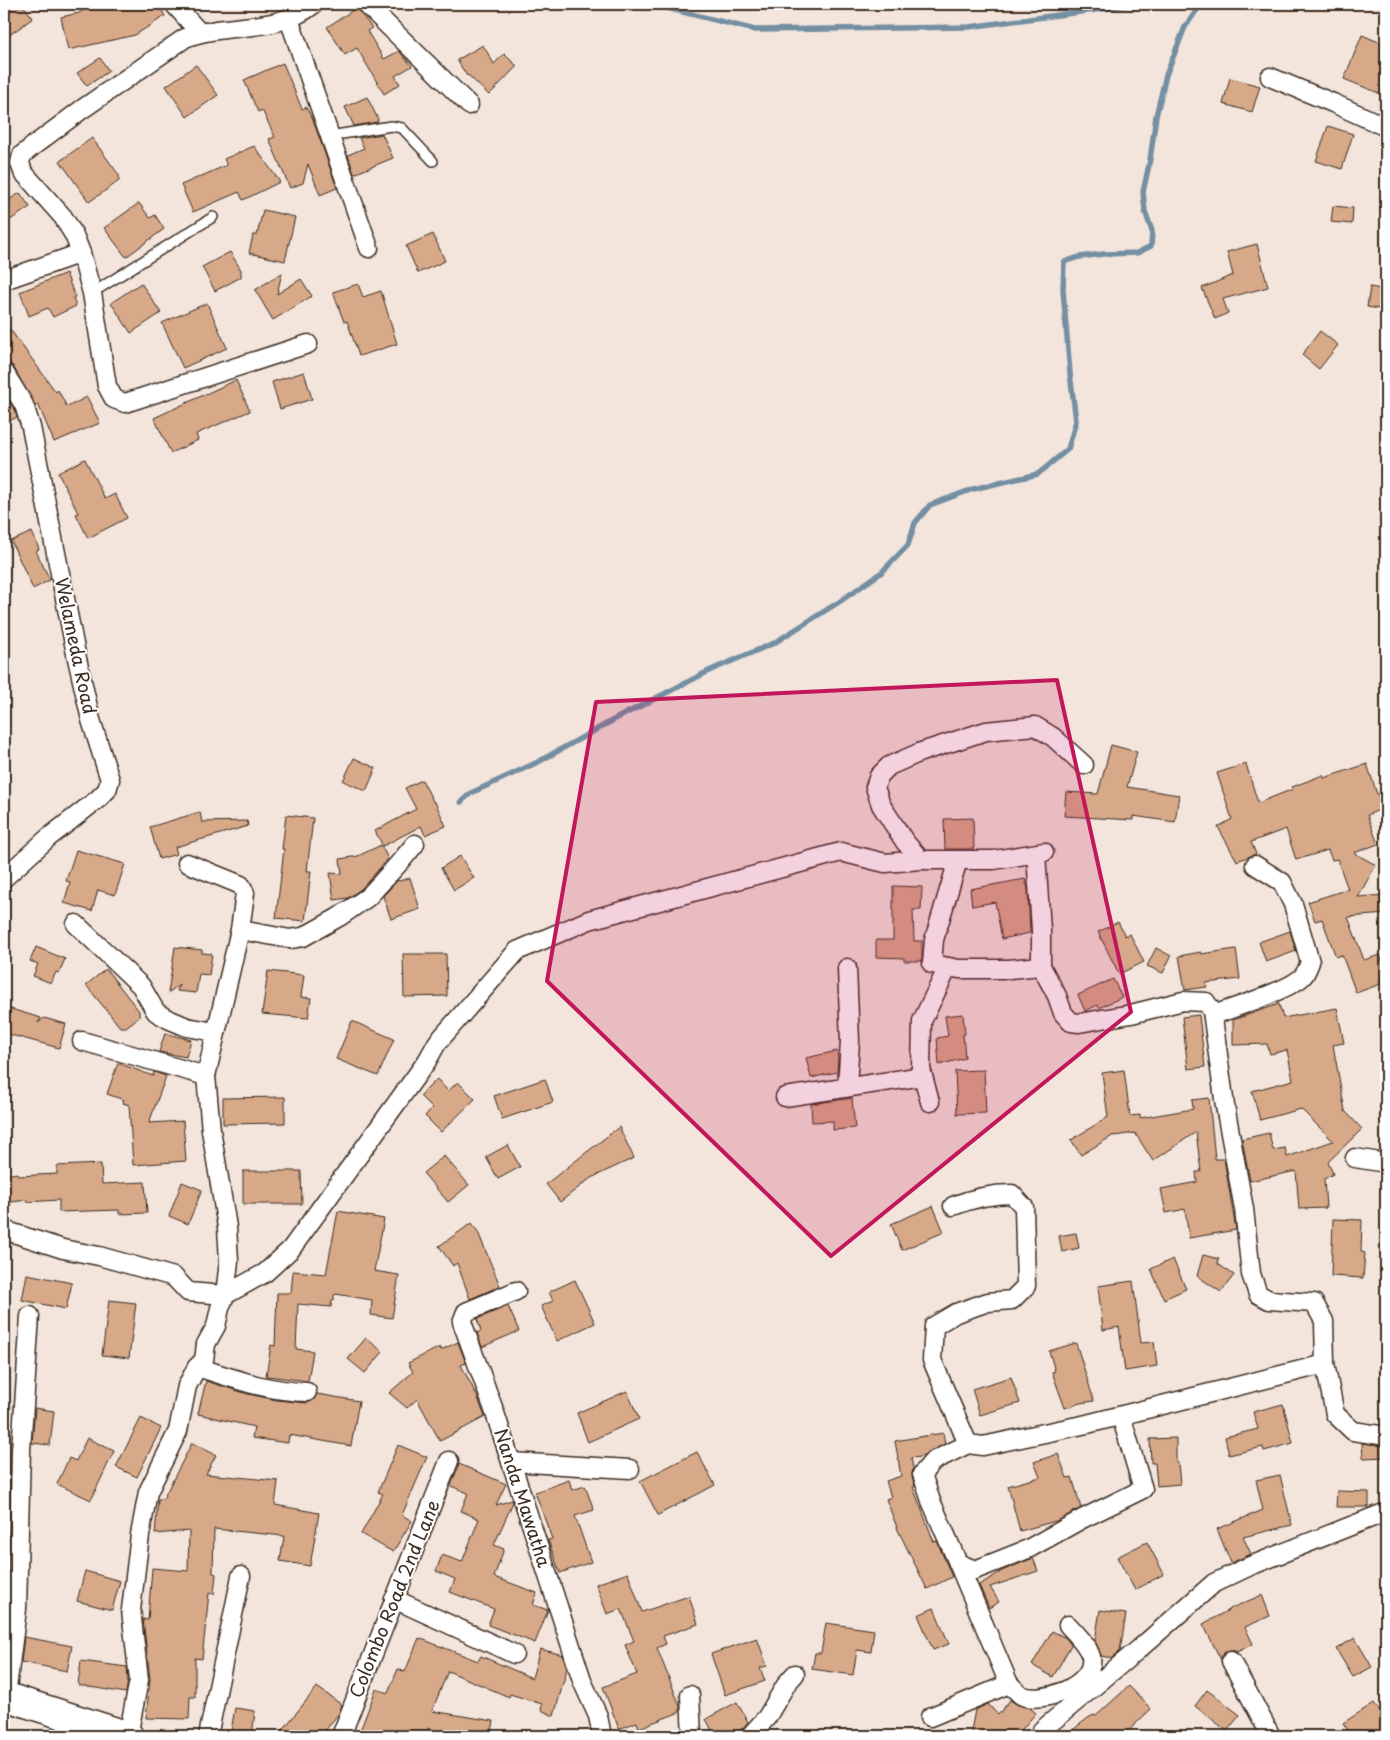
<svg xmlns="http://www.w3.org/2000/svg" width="1390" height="1740" font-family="'Playpen Sans',sans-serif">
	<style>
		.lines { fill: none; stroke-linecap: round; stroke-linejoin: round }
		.stream { stroke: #748fa2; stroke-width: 5.5 }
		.building { fill: #d7a989; stroke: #3b2a1e }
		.lane-casing { stroke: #3b2a1e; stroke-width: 12 }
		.street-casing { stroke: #3b2a1e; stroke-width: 21 }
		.primary-casing { stroke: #3b2a1e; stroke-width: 31 }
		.lane { stroke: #fff; stroke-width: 9 }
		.street { stroke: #fff; stroke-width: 18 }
		.primary { stroke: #fff; stroke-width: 28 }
		.marked { fill: #c2185b; fill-opacity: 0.2; stroke: #c2185b; stroke-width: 4; stroke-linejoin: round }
		.labels { text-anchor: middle; stroke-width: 4; stroke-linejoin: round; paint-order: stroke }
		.street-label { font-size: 18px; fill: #3b2a1e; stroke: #fff }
	</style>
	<rect width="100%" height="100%" fill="#f3e5dc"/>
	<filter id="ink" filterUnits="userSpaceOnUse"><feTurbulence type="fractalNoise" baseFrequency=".02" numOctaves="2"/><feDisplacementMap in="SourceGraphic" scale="10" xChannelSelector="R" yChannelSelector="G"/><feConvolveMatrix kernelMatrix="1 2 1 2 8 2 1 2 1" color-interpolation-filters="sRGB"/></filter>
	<g filter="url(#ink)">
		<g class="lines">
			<g class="stream">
				<path d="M651 4 755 30 969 27 1095 10 1130 4"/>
				<path d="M461 802 471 793 538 762 619 717 711 670 774 643 839 602 882 572 908 545 915 523 930 505 973 489 1038 474 1068 449 1076 421 1070 373 1063 290 1064 262 1079 257 1104 254 1137 253 1151 246 1152 231 1145 211 1143 192 1150 160 1156 116 1166 75 1185 27 1201 4"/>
			</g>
		</g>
		<g class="building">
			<path d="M10 4H22L33 18 4 39V9Z"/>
			<path d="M92 4H158L165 16 135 35 68 50 61 17 79 13Z"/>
			<path d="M356 8 372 28 367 31 384 59 399 51 412 66 395 76 400 84 384 94 357 48 345 55 327 27Z"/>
			<path d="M1362 35 1386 45V96L1344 79Z"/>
			<path d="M483 45 494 64 504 54 517 66 489 95 468 75 467 76 457 60Z"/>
			<path d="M100 58 109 71 87 86 77 73Z"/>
			<path d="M283 63 302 109 306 107 313 120 337 188 320 195 308 164 303 183 290 188 269 139 275 137 262 110 258 112 244 80Z"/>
			<path d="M196 65 218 95 187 117 166 86Z"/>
			<path d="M1230 78 1260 86 1252 112 1223 104Z"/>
			<path d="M367 97 378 119 377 122 354 126 345 107Z"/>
			<path d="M1328 126 1353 134 1342 169 1316 161Z"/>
			<path d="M382 134 393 158 354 174 348 155 364 148 359 138Z"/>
			<path d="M92 138 119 175V181L89 202 60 161Z"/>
			<path d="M254 146 280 182 243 200 239 192 193 212 181 185 227 165 224 159Z"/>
			<path d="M20 193 30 207 4 224V203Z"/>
			<path d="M139 203 150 218 155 215 164 229 126 257 104 228Z"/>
			<path d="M1333 206 1353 208 1352 224 1331 222Z"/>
			<path d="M263 210 295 217 285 261 249 253 253 235H257Z"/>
			<path d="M433 234 445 261 418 273 406 246Z"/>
			<path d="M1257 244 1268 287 1223 299 1228 313 1215 319 1202 288 1233 275 1227 252Z"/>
			<path d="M230 252 241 270V277L215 291 202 267Z"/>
			<path d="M66 273 75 297 73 298 76 306 53 317 48 308 29 316 20 292Z"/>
			<path d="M282 273 277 294 301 279 312 296 273 320 255 290Z"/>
			<path d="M141 283 161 313 131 333 111 303Z"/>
			<path d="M358 284 363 297 381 291 397 344 359 356 347 321 344 322 333 292Z"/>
			<path d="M1370 287 1386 290V310L1367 307Z"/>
			<path d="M207 303 227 348 183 368 162 323Z"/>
			<path d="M4 321 56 392 58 390 67 407 87 397 100 423 54 442 38 404 35 406 13 366 9 363 4 361Z"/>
			<path d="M1320 331 1338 345 1319 369 1302 355Z"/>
			<path d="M304 372 312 399 280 409 272 382Z"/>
			<path d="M236 380 250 411 196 434 198 440 171 453 154 418Z"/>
			<path d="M4 392 14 409 17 417 4 424Z"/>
			<path d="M85 459 105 499 115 494 127 518 88 538 76 514 78 513 58 473Z"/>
			<path d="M32 532 39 549 36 551 50 580 33 589 11 541Z"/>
			<path d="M1111 745 1137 752 1127 787 1179 795 1175 822 1133 816V820L1064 816 1066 792 1098 794Z"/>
			<path d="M354 758 376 768 366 791 343 781Z"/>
			<path d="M1246 764 1258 803 1293 789 1292 787 1323 775 1324 778 1367 764 1377 794H1378L1384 808 1367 815 1378 844 1354 853 1376 865 1358 897 1386 895V914L1348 917 1364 960 1380 955 1386 973V982L1356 993 1342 955 1336 957 1322 919 1315 921 1308 902 1348 889 1337 859 1332 860 1328 850 1296 860 1286 829 1251 842 1256 854 1237 861 1218 827 1232 819 1217 773Z"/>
			<path d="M422 780 434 803 435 802 446 826 425 835 421 826 383 846 375 831 416 809 405 788Z"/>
			<path d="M200 812 202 822 247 821 248 826 175 847 177 854 159 859 150 827Z"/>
			<path d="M286 815 313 818 307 871H311L305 921 276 918 284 849H282Z"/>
			<path d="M973 818 974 849H945L944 819Z"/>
			<path d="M381 845 388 859 361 889 348 898 334 900 330 873 342 874 340 859 358 856Z"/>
			<path d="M76 850 125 864 115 895 98 890 92 911 64 903 70 882 66 881Z"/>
			<path d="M460 856 474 878 454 890 441 868Z"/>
			<path d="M410 878 420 909 391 919 383 896 398 880 399 881Z"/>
			<path d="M1025 879 1028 889 1030 933 1002 939 995 902 972 906 970 889Z"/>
			<path d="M893 886 922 887 921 910H913L914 941H922V961H904V958L876 957V940H893Z"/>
			<path d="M1118 922 1125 936 1130 934 1144 962 1119 974 1098 932Z"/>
			<path d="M1290 931 1296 951 1266 962 1259 942Z"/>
			<path d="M36 947 65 959 59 973 56 972 51 983 33 976 38 964 30 961Z"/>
			<path d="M175 947 202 950V953L212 954 209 975 199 974 196 993 177 991 179 985 168 993Z"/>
			<path d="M1156 948 1171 956 1163 973 1147 966Z"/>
			<path d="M1236 949 1240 979 1206 983 1207 987 1185 990 1179 956 1201 952V954Z"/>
			<path d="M403 954H446L447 996 404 997Z"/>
			<path d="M106 969 139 1011V1017L126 1027H120L86 985Z"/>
			<path d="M268 971 304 975 301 997 311 998 308 1018 262 1014Z"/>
			<path d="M1113 979 1122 997 1099 1008 1098 1005 1085 1011 1078 995Z"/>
			<path d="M1279 1004 1283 1018 1337 1008 1344 1043 1333 1045 1345 1111 1362 1129 1328 1162 1333 1174 1324 1179 1326 1208 1299 1209 1296 1171 1250 1181 1242 1139 1269 1133 1273 1150 1285 1148 1287 1157 1333 1141 1301 1109 1260 1120 1252 1091 1293 1080 1287 1050 1270 1054 1267 1044 1233 1045V1020Z"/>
			<path d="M4 1007 41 1018 38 1023 44 1018 66 1024 59 1048 4 1033Z"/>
			<path d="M963 1014 965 1034H963L965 1058 939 1065 937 1038 948 1036 945 1016Z"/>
			<path d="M1199 1015 1205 1067 1188 1069 1182 1017Z"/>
			<path d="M352 1021 394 1039 378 1076 336 1059Z"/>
			<path d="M165 1033 191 1040 186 1057 159 1052Z"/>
			<path d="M837 1051 838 1058 837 1072 811 1078 806 1058Z"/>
			<path d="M118 1063 153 1076 154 1072 166 1076 149 1123 183 1121 186 1161 133 1165 129 1105 123 1103 124 1100 107 1094Z"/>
			<path d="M984 1070 986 1113 957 1114 955 1071Z"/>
			<path d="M1124 1070 1130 1116 1140 1115V1118L1193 1109 1192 1100 1209 1098 1215 1159H1224L1236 1230 1189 1238 1185 1209 1166 1213 1161 1189 1197 1182 1196 1172H1201L1196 1132 1153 1161 1135 1133 1114 1136V1135L1081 1155 1071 1140 1108 1117 1102 1073Z"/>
			<path d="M437 1079 448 1091 458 1082 475 1099 441 1132 425 1116 432 1108 420 1096Z"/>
			<path d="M545 1079 553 1102 502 1119 494 1096Z"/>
			<path d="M285 1097V1123L223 1124V1098Z"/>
			<path d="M852 1098 855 1128 833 1130V1121L812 1122 811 1104Z"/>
			<path d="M619 1127 634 1158 591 1178 560 1202 546 1184Z"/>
			<path d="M508 1145 520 1167 498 1179 486 1157Z"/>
			<path d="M444 1156 469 1185 448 1202 423 1173Z"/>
			<path d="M101 1164 102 1184 145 1182 147 1213 119 1214V1210L59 1212V1200L27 1202V1200L4 1203V1175L18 1173V1176L57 1174V1166Z"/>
			<path d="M243 1171H301L302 1204H243Z"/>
			<path d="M182 1182 202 1190 188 1224 169 1216Z"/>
			<path d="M933 1206 944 1232 902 1250 891 1224Z"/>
			<path d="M338 1211 384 1219 374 1271 399 1275 392 1318 371 1315 372 1300 336 1294 334 1295V1300H332L331 1307 298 1304 296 1349 313 1351 308 1381 266 1376 271 1345 275 1346 277 1293H291L293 1271 326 1274Z"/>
			<path d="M1333 1219 1362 1220 1361 1252 1365 1253 1363 1278 1331 1276Z"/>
			<path d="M472 1223 478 1232 500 1286 470 1299 457 1263 453 1266 439 1246Z"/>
			<path d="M1076 1233 1079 1248 1062 1252 1059 1236Z"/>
			<path d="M1203 1255 1219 1259 1218 1264 1234 1275 1221 1292 1197 1276Z"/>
			<path d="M1173 1259 1186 1289 1164 1299 1151 1269Z"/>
			<path d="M27 1274 72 1283 66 1309 22 1300Z"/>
			<path d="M575 1280 595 1323 557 1341 541 1306 553 1301 549 1292Z"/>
			<path d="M1133 1281 1141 1343 1154 1342 1157 1366 1125 1371 1119 1327 1103 1330 1098 1286Z"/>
			<path d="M109 1300 136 1303 129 1358 102 1355Z"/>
			<path d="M508 1306 519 1331 482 1347 477 1333 481 1331 477 1319Z"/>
			<path d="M366 1338 383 1352 365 1373 348 1359Z"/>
			<path d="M458 1342 466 1363 461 1365 478 1398 485 1417 440 1441 417 1399 407 1408 389 1393 413 1372 408 1363 440 1347 441 1350Z"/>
			<path d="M1076 1343 1094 1401 1080 1403 1065 1408 1052 1372 1055 1371 1049 1351Z"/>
			<path d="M1011 1377 1020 1403 980 1415 972 1389Z"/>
			<path d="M206 1381 248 1394 277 1400 307 1403 312 1401 317 1394 359 1401 351 1446 289 1435 288 1443 252 1438 254 1427 198 1414Z"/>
			<path d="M627 1391 639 1419 588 1442 577 1413Z"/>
			<path d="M1283 1404 1293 1443 1264 1451 1263 1447 1229 1455 1225 1437 1258 1429 1253 1412Z"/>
			<path d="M35 1408 54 1411 50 1445 32 1443Z"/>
			<path d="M141 1418 161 1428 137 1477 116 1467Z"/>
			<path d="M943 1433 945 1444 921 1457 911 1458 913 1468 912 1477 915 1486 913 1487 934 1542 937 1541 952 1577 927 1589 898 1530 886 1499 891 1497 886 1481 901 1476 895 1441Z"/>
			<path d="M87 1438 114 1451 91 1500 57 1484 69 1458 76 1461Z"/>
			<path d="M1176 1438V1463H1178L1180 1484 1157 1486 1155 1463H1151L1150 1439Z"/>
			<path d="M192 1443 216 1455 206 1474 278 1481 275 1505 319 1513 310 1566 280 1561 284 1536 214 1529 213 1573 216 1574 214 1594 209 1593 202 1659 195 1658V1697H190L189 1719 146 1718 150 1679 143 1619 148 1620 152 1568 188 1571 189 1531 155 1534 158 1499H163Z"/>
			<path d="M1362 1443 1386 1446V1457L1363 1458Z"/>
			<path d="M398 1445 427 1457 402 1515 412 1521 393 1552 361 1534 383 1494 378 1492Z"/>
			<path d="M697 1452 715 1485 658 1515 640 1481Z"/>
			<path d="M1058 1454 1067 1478 1072 1477 1081 1508 1059 1520 1020 1531 1008 1486 1040 1477 1034 1462Z"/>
			<path d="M459 1464 506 1484 496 1505 512 1500 513 1502 494 1545 504 1549 494 1577 537 1593 533 1605 548 1610 535 1643 488 1625 494 1609 450 1592 455 1579 436 1571 442 1555 462 1562 479 1519 461 1511 468 1493 451 1486Z"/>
			<path d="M1280 1475 1292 1525 1243 1537 1251 1554 1231 1563 1217 1529 1263 1510 1256 1480Z"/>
			<path d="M569 1480 572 1490 585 1486 594 1510 575 1516 591 1562 560 1573 548 1540 552 1539 535 1492Z"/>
			<path d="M1337 1491 1369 1492V1507H1336Z"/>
			<path d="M1147 1542 1164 1574 1135 1590 1117 1557Z"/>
			<path d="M1033 1558 1038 1571 990 1587 999 1602 989 1608 979 1585 1002 1571Z"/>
			<path d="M85 1571 120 1581 112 1610 77 1601Z"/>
			<path d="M628 1573 642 1612 689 1596 698 1624 663 1636 666 1644 657 1648 680 1706V1712L639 1728 637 1722 619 1729 603 1687 637 1674 625 1645 634 1641 621 1609 607 1614 596 1584Z"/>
			<path d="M1262 1595 1270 1616 1245 1627 1253 1644 1237 1652 1232 1650 1226 1651 1222 1655 1221 1660 1203 1624 1234 1607Z"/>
			<path d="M934 1608 949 1644 933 1650 918 1615Z"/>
			<path d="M1100 1610 1126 1614 1120 1651 1112 1658 1101 1656 1095 1641Z"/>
			<path d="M826 1623 874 1630 871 1652 857 1650 853 1675 812 1669 815 1653H821Z"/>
			<path d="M1052 1631 1066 1638 1071 1645 1053 1677 1032 1665Z"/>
			<path d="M24 1637 72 1646 67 1671 21 1662Z"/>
			<path d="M419 1638 478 1661 481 1656 532 1678 540 1649 563 1655 567 1669 554 1716 541 1710 542 1704 510 1694 509 1697 448 1671 432 1711 494 1721 491 1736H453L428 1728 426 1736H358L376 1689 388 1693 398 1669 405 1672Z"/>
			<path d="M757 1638 767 1666 760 1668 765 1681 725 1695 711 1654Z"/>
			<path d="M1355 1638 1372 1667 1353 1677 1336 1649Z"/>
			<path d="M81 1661 127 1667 128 1680 126 1693 78 1685Z"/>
			<path d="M1129 1686 1151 1709 1123 1736H1065L1088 1718 1094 1715 1096 1716Z"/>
			<path d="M317 1687 342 1705 339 1713 321 1736H278Z"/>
			<path d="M1207 1690 1240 1715 1227 1731 1195 1706Z"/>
			<path d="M1010 1700 1018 1705 1030 1708 1036 1713 1016 1736H970L975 1710 988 1704 998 1715Z"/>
			<path d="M737 1702 748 1722 742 1729 729 1736H715L706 1719Z"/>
			<path d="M1374 1703 1386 1721V1736H1352L1343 1723Z"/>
			<path d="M235 1708 255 1711 252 1736H230Z"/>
		</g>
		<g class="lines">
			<defs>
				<g id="lane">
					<path d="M330 136 391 126 402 128 433 161"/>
					<path d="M92 293 213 217"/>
				</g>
				<g id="street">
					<path d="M174 4 199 32"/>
					<path d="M366 4 469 105"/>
					<path d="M289 19 369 248"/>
					<path d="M1270 77 1333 103 1386 127"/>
					<path d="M4 280 81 253"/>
					<path d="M308 344 125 403 114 399 107 386 92 293 81 253 74 235 63 217 23 172 20 163 22 155 33 146 81 110 185 38C228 21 275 35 314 4"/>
					<path d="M4 372 24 405 31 427 76 654 91 720 110 780 107 790 98 799 48 838 4 878"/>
					<path d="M1084 765 1053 737 1035 726 986 731 921 752 889 766 879 776 875 787 881 805 905 842 921 860H958L934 940 932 964 959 969H1009L1041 966 1057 996 1063 1013 1071 1022 1079 1023 1131 1014 1183 1001 1206 1002 1212 1011 1225 1106 1244 1209 1251 1274 1258 1294 1269 1300 1314 1303 1324 1321 1325 1364 1335 1414 1353 1431 1386 1436"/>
					<path d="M1036 854 1041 930V966"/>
					<path d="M958 860H994L1044 852"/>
					<path d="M187 863 241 885 245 893 240 930"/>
					<path d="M76 924 141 986 156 1012 168 1019 187 1027 215 1032"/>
					<path d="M1213 1015C1231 1009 1292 989 1303 976 1306 973 1308 967 1310 962L1293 904 1282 882 1255 865"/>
					<path d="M82 1041 206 1076"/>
					<path d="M847 1087 850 1041 847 968"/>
					<path d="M785 1097 923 1076"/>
					<path d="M930 1102 921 1069 922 1021 948 967"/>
					<path d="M1355 1158 1386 1163"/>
					<path d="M953 1206C973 1198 991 1194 1012 1194L1024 1207 1026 1286 1012 1300 988 1302 956 1313 934 1326 932 1360 968 1444 983 1446 1087 1424 1325 1364"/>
					<path d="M4 1230 63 1249 99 1256 174 1277 188 1292 225 1295 265 1273 291 1249 427 1061 437 1043 517 951 589 920 841 852 885 863 921 860"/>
					<path d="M516 1291 466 1312 462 1322 494 1410 583 1683 598 1716 602 1736"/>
					<path d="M197 1367C232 1378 269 1392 307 1392"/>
					<path d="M968 1444 933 1461 922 1474 931 1501 958 1563 975 1570 1028 1549 1082 1519 1143 1489 1121 1416"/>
					<path d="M511 1462 630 1469"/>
					<path d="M394 1599 514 1654"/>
					<path d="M1231 1661 1271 1736"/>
					<path d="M1009 1684C1013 1687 1017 1692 1021 1695 1040 1705 1096 1686 1091 1657 1088 1645 1076 1634 1068 1625"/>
					<path d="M690 1695 692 1736"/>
					<path d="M6 1696 17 1609 21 1450 30 1316"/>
					<path d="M930 1717 1009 1684 958 1563"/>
					<path d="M1042 1730 1139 1649 1214 1583 1250 1566 1386 1512"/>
					<path d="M128 1736 139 1680 131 1610 140 1535 148 1492 178 1431 187 1386 197 1367 204 1360 206 1344 216 1326 220 1308 225 1295 229 1261 227 1227 211 1130 206 1076 240 930 290 939 303 937 339 917 368 897 401 861 415 844"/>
					<path d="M208 1736 241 1576"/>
					<path d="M341 1736 449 1461"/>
					<path d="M750 1736 767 1717 787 1683 795 1674"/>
				</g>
				<path id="primary" d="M4 1696 129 1736"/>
			</defs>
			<use href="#lane" class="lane-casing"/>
			<use href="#street" class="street-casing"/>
			<use href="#primary" class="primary-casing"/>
			<use href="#lane" class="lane"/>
			<use href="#street" class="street"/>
			<use href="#primary" class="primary"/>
		</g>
	</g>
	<path class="marked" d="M1057 680 1131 1012 831 1256 547 981 596 702Z"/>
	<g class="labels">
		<g class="street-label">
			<text transform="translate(75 646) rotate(78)" y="6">Welameda Road</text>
			<text transform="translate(522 1498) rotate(72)" y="6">Nanda Mawatha</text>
			<text transform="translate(395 1599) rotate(-68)" y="6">Colombo Road 2nd Lane</text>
		</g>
	</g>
	<rect width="1390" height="1740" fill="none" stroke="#fff" stroke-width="20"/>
	<rect x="10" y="10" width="1370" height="1720" fill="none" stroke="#3b2a1e" stroke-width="2" filter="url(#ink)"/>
</svg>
